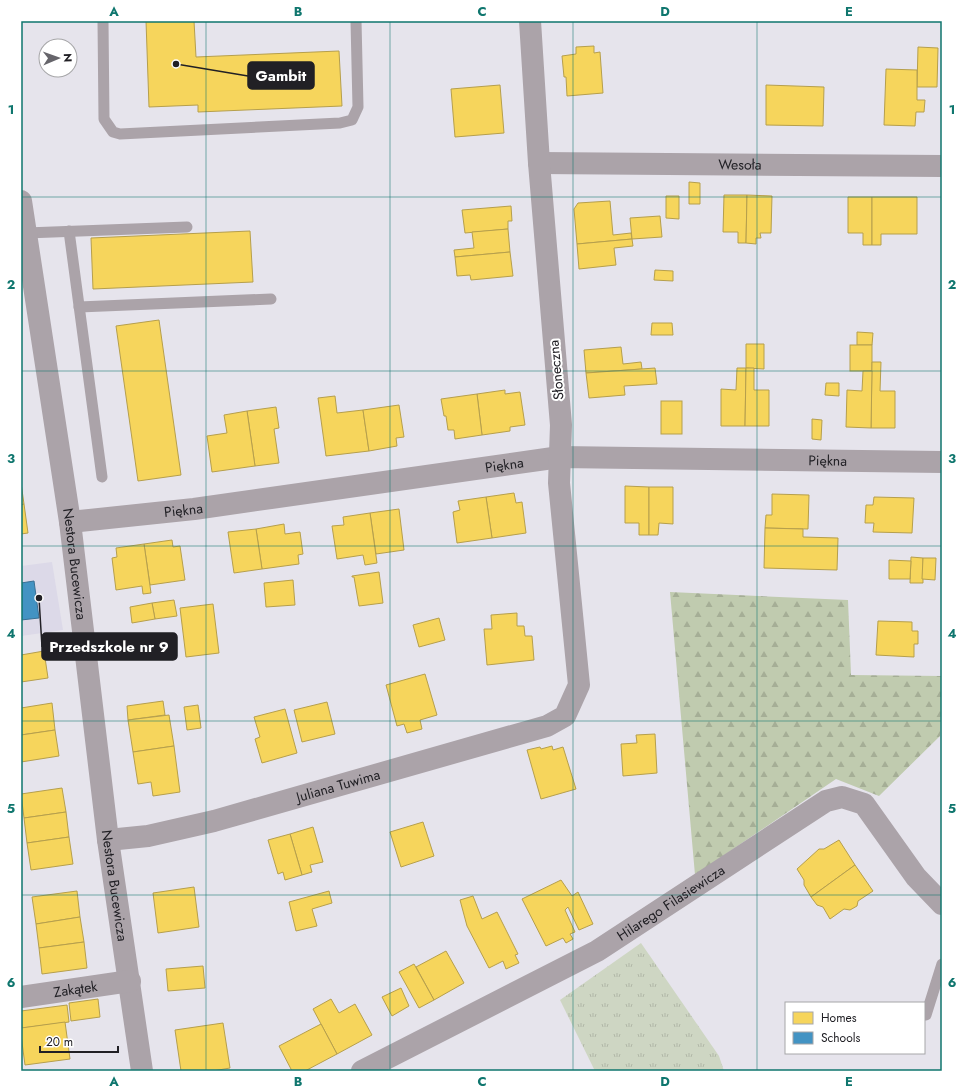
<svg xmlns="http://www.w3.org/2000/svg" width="963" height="1092" font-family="Jost,sans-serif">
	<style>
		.built { fill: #dcd9e8 }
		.grass { fill: url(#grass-tufts) }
		.forest { fill: url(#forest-firs) }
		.homes { fill: #f6d55c; stroke: #b69f4c }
		.schools { fill: #4393c3; stroke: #397094 }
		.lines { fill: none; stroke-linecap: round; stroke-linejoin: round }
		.lane { stroke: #aba3a9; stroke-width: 11 }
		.street { stroke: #aba3a9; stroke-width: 22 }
		.grid { fill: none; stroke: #0f766e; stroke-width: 1; stroke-opacity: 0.55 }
		.labels { text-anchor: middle; stroke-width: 4; stroke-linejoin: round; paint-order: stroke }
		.street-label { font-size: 14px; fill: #212025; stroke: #fff }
		.leader { fill: none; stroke: #212025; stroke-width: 1.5 }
		.callout-dot { fill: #212025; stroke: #fff; stroke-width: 1.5 }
		.callout { fill: #212025; stroke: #212025; stroke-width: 1.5 }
		.callout-label { font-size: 15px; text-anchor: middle; font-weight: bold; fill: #fff }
		.neatline { fill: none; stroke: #0f766e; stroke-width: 1.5 }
		.grid-label { font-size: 13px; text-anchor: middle; font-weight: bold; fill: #0f766e }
	</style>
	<defs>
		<pattern id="grass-tufts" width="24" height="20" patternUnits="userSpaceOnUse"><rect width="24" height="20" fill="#ced6c3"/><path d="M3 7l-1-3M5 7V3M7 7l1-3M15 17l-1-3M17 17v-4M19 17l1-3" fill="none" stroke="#b1b7a7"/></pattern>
		<pattern id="forest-firs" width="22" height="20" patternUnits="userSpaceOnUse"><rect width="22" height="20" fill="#c0cbaf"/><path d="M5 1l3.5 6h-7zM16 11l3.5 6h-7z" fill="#a5ae96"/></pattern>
	</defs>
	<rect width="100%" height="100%" fill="#e6e4ec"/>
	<path class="built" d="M52 562 63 630 21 636V566Z"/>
	<path class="grass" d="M641 943 719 1056 724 1071H595L560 1000Z"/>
	<path class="forest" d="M670 592 848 600 851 675 942 676 940 736 879 796 836 779 695 875Z"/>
	<g class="homes">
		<path d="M146 21H194L196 57 339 51 342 106 198 112V105L149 107Z"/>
		<path d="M594 46V53L600 52 603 93 567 96 566 77H564L562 56 576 54V47Z"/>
		<path d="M918 47 938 48 937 87H917Z"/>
		<path d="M886 69 917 70V100H925L924 112H916L915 126 884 125Z"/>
		<path d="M500 85 504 133 455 137 451 89Z"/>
		<path d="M766 85 824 87 823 126 766 125Z"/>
		<path d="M689 182 700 183V204H689Z"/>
		<path d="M724 195H747L746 243H738V232H723Z"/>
		<path d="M747 195 772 196 771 233H760L761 238H756V244L746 243Z"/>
		<path d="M666 196H679V219L666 218Z"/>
		<path d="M848 197H872V245H863V233H848Z"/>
		<path d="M872 197H917V234H881V245H872Z"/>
		<path d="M610 201 613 235 631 233 632 239 577 244 574 209 578 203Z"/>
		<path d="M511 206 512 221H508V229L465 233 462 210Z"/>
		<path d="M660 216 662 237 632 239 630 218Z"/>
		<path d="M508 229 510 252 455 257 454 250 474 248 472 232Z"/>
		<path d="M250 231 253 282 93 289 91 238Z"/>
		<path d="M632 239 633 246 614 248 616 265 579 269 577 244Z"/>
		<path d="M510 252 513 276 471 280 470 275 457 276 455 257Z"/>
		<path d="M655 270 673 271V281L654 280Z"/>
		<path d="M159 320 181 475 138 481 116 326Z"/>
		<path d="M652 323H672L673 335H651Z"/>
		<path d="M857 332 873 333 872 345H857Z"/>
		<path d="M746 344H764V369L746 368Z"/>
		<rect x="850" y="345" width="22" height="26"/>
		<path d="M621 347 623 364 641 362 642 369 586 373 584 350Z"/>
		<path d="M872 362H881L880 391H895V428H871Z"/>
		<path d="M655 368 657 384 624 386 625 395 589 398 586 373Z"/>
		<path d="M737 368H746L745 426H721V389L736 390Z"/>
		<path d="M746 368H754V390H769V426H745Z"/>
		<path d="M863 371H872L871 428 846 427 847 390 862 391Z"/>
		<path d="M826 383H839V396L825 395Z"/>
		<path d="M505 390V394L520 392 525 425 510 427V431L482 435 477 394Z"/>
		<path d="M477 394 482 435 455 439 454 430H448L446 416H444L441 399Z"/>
		<path d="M335 396 337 413 363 410 369 451 326 456 318 398Z"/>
		<rect x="661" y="401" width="21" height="33"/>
		<path d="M399 405 404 437 396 438 397 446 369 451 363 410Z"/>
		<path d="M276 407 279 428 274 429 279 463 255 466 247 411Z"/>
		<path d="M247 411 255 466 212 472 207 436 227 433 224 415Z"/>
		<path d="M812 419 822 420 821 440 812 439Z"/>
		<path d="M21 483 24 504 21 505Z"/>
		<path d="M625 486 649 487V535H639V523H625Z"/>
		<path d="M649 487H673V524L659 523 658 535H649Z"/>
		<path d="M514 493 516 503 522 502 526 533 492 538 486 497Z"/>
		<path d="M772 494 809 495 808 529 765 528 766 515H772Z"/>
		<path d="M486 497 492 538 457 543 453 512 460 510 458 501Z"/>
		<path d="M874 497 914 498 912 533 873 532 874 523H865L866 505H873Z"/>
		<path d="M24 504 28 533 21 534V505Z"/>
		<path d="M399 509 404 550 376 554 370 513Z"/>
		<path d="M370 513 377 563 365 565 363 555 337 559 332 526 344 525 343 517Z"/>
		<path d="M284 524 285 534 300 532 303 554 298 555 299 564 262 569 256 529Z"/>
		<path d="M765 528 803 529V537L838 538 837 570 764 568Z"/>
		<path d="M256 529 262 569 234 573 228 532Z"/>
		<path d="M172 540 173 547 180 546 185 580 150 585 144 544Z"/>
		<path d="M144 544 151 593 143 594 142 586 116 590 112 558 117 557 116 548Z"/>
		<path d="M911 557 923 558V583H910Z"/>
		<path d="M923 558H936L935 580 922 579Z"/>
		<path d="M889 560 911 561 910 579H889Z"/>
		<path d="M379 572 383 603 359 606 354 577H352V576Z"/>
		<path d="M293 580 295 605 266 607 264 583Z"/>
		<path d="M174 600 177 616 155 619 152 603Z"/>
		<path d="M152 603 155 619 132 623 130 607Z"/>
		<path d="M213 604 219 653 186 657 180 608Z"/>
		<path d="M517 613V626H524L525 636H532L534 660 487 665 484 629H492L491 615Z"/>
		<path d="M439 618 445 640 419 647 413 625Z"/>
		<path d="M878 621 912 622V631H918V644H914V657L876 655Z"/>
		<path d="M44 651 48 678 21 682V655Z"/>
		<path d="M425 674 437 715 420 720 422 729 407 733 404 724 397 726 386 685Z"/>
		<path d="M163 701 165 715 128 720 127 706Z"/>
		<path d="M327 702 335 734 302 742 294 710Z"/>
		<path d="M52 703 55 730 21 735V708Z"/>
		<path d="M198 705 201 728 187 730 184 707Z"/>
		<path d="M285 709 297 753 262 763 255 739 260 737 254 717Z"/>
		<path d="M169 715 174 746 133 752 128 720Z"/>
		<path d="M55 730 59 756 21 762V735Z"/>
		<path d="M655 734 657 773 623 776 621 744 637 743 636 735Z"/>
		<path d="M174 746 180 792 153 796 151 782 138 784 133 752Z"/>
		<path d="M552 746 553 750 563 747 576 789 541 799 527 750 540 747 541 749Z"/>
		<path d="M62 788 66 812 24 818 21 794Z"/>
		<path d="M66 812 69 837 27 843 24 818Z"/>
		<path d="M423 822 434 856 401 867 390 832Z"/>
		<path d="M313 827 323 862 310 865 312 872 302 875 290 834Z"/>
		<path d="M290 834 302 875 285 880 283 872 278 874 268 840Z"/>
		<path d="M69 837 73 864 31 870 27 843Z"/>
		<path d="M839 840 855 865 811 897 804 885V880L797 869 819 849H824Z"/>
		<path d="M855 865 873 891 858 901 857 906 850 910 844 909 830 919 823 907 817 905 811 897Z"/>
		<path d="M561 880 572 896 578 892 593 924 579 930 568 907 565 910 575 932 570 934 573 939 566 943 563 938 546 946 522 899Z"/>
		<path d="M194 887 199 927 158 933 153 893Z"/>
		<path d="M77 891 80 917 36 924 32 897Z"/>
		<path d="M329 891 332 903 312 909 317 926 296 931 289 902Z"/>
		<path d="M473 896 482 919 497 912 518 954 515 955 519 963 506 969 503 961 489 968 467 926 460 900Z"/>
		<path d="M80 917 84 942 39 948 36 924Z"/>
		<path d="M84 942 87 968 42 974 39 948Z"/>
		<path d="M446 951 464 983 434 1000 416 967Z"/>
		<path d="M414 964 434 1000 419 1008 399 972Z"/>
		<path d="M203 966 205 988 168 991 166 969Z"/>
		<path d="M401 988 409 1006 392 1016 382 997Z"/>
		<path d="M98 999 100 1017 71 1021 69 1003Z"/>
		<path d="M331 999 339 1013 355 1004 372 1035 337 1054 313 1009Z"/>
		<path d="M67 1005 69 1022 22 1028 21 1011Z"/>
		<path d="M65 1022 70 1059 25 1065 21 1035V1028Z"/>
		<path d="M223 1023 230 1068 213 1071H181L175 1030Z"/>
		<path d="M321 1024 337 1054 305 1071H292L279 1046Z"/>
	</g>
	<path class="schools" d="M34 581 39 618 21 620V583Z"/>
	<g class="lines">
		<g class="lane">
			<path d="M103 21 104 119 113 132 120 134 340 123 352 120 358 107 356 21"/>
			<path d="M69 231 102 477"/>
			<path d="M26 233 187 227"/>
			<path d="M79 307 271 299"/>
			<path d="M926 1015 942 964"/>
		</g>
		<g class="street">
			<path id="s1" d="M539 163 942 166"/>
			<path id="s2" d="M21 201 70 522 108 840 142 1071"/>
			<path id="s3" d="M70 522 194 509 560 457 942 462"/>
			<path id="s4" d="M108 840 148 836 214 821 547 726 565 716 579 685 559 483 561 425 539 163 530 21"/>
			<path id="s5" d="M21 997 130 981"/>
			<path id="s6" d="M362 1071 597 951 826 801 842 797 864 804 916 877 942 904"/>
		</g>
	</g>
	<path class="grid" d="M206 21V1071M390 21V1071M573 21V1071M757 21V1071M21 197H942M21 371H942M21 546H942M21 721H942M21 895H942"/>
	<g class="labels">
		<g class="street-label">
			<text dy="5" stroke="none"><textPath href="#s1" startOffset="201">Wesoła</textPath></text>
			<text transform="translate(556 370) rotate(-95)" y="5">Słoneczna</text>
			<text dy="5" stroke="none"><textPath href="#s3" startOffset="762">Piękna</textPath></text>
			<text dy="5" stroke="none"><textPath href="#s3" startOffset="438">Piękna</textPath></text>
			<text dy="5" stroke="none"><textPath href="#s3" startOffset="114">Piękna</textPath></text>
			<text dy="5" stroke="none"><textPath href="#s2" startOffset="367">Nestora Bucewicza</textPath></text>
			<text dy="5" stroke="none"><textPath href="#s4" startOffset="237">Juliana Tuwima</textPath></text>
			<text dy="5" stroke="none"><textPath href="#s2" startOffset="691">Nestora Bucewicza</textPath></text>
			<text dy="5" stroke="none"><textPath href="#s6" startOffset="352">Hilarego Filasiewicza</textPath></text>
			<text dy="5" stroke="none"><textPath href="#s5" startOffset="55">Zakątek</textPath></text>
		</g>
	</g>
	<path class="leader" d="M176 64L248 76M39 598L42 647"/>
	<g class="callout-dot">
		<circle cx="176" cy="64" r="4"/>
		<circle cx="39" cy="598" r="4"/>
	</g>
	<g class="callout">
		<rect x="248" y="62" width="66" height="27" rx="4"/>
		<rect x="42" y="633" width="135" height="27" rx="4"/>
	</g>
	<g class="callout-label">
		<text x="281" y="81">Gambit</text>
		<text x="109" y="652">Przedszkole nr 9</text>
	</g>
	<rect width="963" height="1092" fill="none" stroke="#ffffff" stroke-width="44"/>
	<rect x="785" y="1002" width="140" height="52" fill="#ffffff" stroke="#a6a6a8"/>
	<rect x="793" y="1012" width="20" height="12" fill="#f6d55c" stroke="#a6a6a8"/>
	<text x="821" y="1022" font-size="12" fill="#212025">Homes</text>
	<rect x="793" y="1032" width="20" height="12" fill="#4393c3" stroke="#a6a6a8"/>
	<text x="821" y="1042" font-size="12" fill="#212025">Schools</text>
	<g transform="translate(58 58) rotate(88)"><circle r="19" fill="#ffffff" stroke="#a6a6a8"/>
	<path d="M0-3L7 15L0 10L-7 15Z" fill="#66656b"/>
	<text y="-6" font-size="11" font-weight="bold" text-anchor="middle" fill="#212025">N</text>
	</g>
	<path d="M40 1046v6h78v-6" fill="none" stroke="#212025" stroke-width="2"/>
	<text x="46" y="1046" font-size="12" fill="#212025" stroke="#ffffff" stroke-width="3" paint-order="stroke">20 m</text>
	<rect x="22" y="22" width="919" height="1048" class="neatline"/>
	<g class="grid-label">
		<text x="114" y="16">A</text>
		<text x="298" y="16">B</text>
		<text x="482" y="16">C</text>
		<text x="665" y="16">D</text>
		<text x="849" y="16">E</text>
		<text x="11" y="114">1</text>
		<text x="952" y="114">1</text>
		<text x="11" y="289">2</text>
		<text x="952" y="289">2</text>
		<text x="11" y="463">3</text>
		<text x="952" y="463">3</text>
		<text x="11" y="638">4</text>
		<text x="952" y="638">4</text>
		<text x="11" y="813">5</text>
		<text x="952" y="813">5</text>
		<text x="11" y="987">6</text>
		<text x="952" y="987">6</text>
		<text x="114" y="1086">A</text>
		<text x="298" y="1086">B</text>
		<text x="482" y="1086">C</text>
		<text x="665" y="1086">D</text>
		<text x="849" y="1086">E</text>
	</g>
</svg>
